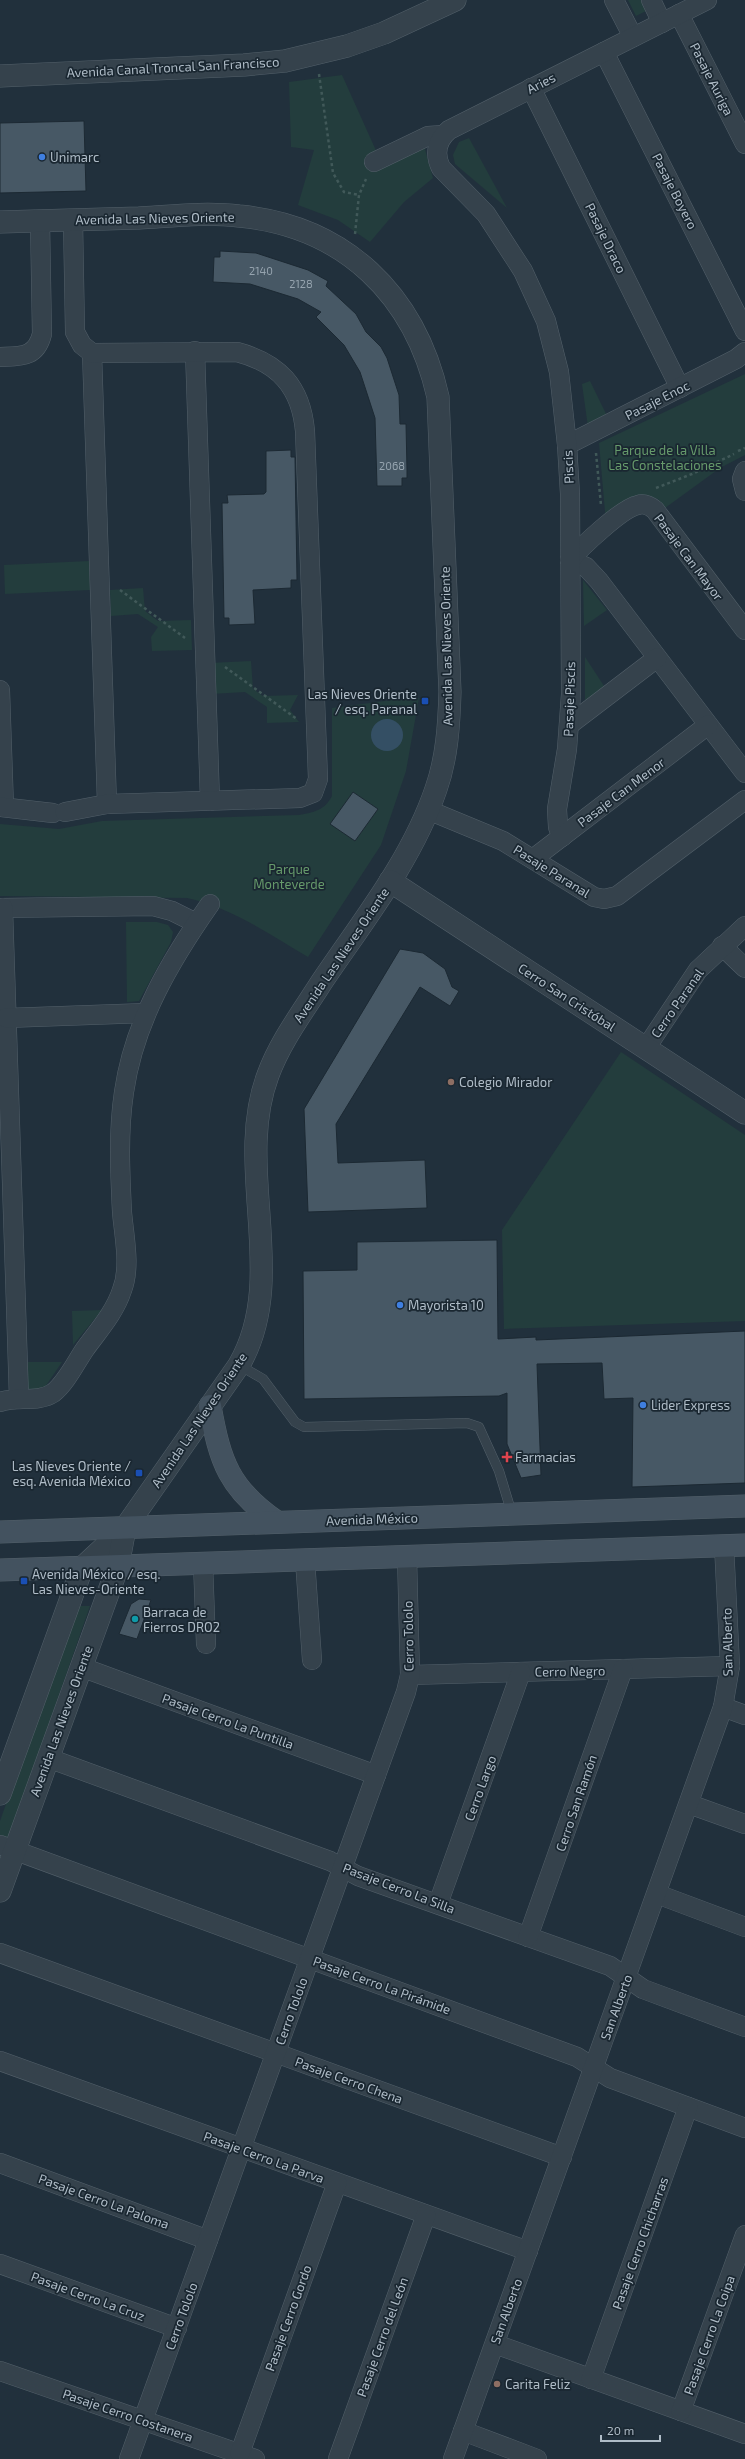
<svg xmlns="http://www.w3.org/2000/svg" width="745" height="2459" font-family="'Exo 2',sans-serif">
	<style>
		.green { fill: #233d3d }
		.water { fill: #344f64 }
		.building { fill: #475865; stroke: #1c2933 }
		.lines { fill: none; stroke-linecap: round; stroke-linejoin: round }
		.service-casing { stroke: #53606a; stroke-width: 10 }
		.minor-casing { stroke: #53606a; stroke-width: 20 }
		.tertiary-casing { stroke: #53606a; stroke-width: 23 }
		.secondary-casing { stroke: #53606a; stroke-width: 23 }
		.path { stroke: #415959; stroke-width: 2.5; stroke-dasharray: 3 3; stroke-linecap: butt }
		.service { stroke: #35424c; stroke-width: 9 }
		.minor { stroke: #35424c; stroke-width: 19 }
		.tertiary { stroke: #35424c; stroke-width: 22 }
		.secondary { stroke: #43525f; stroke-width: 22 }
		.shop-dot { fill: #3f7fe0; stroke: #1a2731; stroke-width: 1.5 }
		.transit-dot { fill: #1a4fb4; stroke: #1a2731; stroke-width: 1.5 }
		.education-dot { fill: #8d6e63; stroke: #1a2731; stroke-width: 1.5 }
		.health-dot { fill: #e0444e; stroke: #1a2731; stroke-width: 1.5 }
		.culture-dot { fill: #0f9aa8; stroke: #1a2731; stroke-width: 1.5 }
		.labels { text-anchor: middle; stroke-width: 3.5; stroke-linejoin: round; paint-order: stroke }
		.number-label { font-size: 11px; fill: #96a4af }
		.street-label { font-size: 13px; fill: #b0bdc8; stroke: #1a2731 }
		.poi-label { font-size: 13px; fill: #b0bdc8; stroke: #1a2731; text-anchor: start }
		.park-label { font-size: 13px; fill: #669a6b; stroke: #1a2731 }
	</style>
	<rect width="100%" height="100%" fill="#21303c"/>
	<g class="green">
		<path d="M628 0H641L646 11 636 16Z"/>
		<path d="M342 75 378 155 421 135 433 178 404 202 370 242 338 220 298 205 314 150 291 147 289 82Z"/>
		<path d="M469 138 507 208 455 164 453 155 459 142Z"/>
		<path d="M745 374V455L720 468 665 508 658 499 650 497 606 523 599 443Z"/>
		<path d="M590 381 608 418 588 427 582 384Z"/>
		<path d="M89 561 90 590 5 594 4 565Z"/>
		<path d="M583 580 607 610 584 626Z"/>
		<path d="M143 588 145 611 158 621 191 620 192 650 152 651 151 637 158 627 138 614 111 616 110 590Z"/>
		<path d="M585 657 608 692 585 709Z"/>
		<path d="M251 661 253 689 263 696 298 695 290 710 299 722 267 723V707L245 692 211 694 209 663Z"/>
		<path d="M407 698H419L406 771 381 845 308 957C269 934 232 908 187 898L0 896V824L59 829 102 821 299 815C314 812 324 811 332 796V708Z"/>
		<path d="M126 922H157L168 925 173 932 171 942 139 1001 127 1002Z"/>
		<path d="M621 1052 745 1135V1321L504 1329 502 1230Z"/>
		<path d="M102 1310 73 1345 72 1311Z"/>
		<path d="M28 1362H62L43 1390 28 1391Z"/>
		<path d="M76 1606H90L8 1841 0 1839V1821Z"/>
	</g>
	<circle class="water" cx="387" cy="735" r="16"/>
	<g class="building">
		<path d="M84 121 86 191 0 193V123Z"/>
		<path d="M220 251 256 253 308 270 328 281 326 286 356 314 366 332 381 347 387 358 399 395 400 424H406L407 470V478H402V486H377L375 418 360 372 344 345 316 317 321 312 298 299 250 284 213 282 214 257H220Z"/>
		<path d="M291 450V457H295L297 580H291V588L253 590 255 624 229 625V618H224L222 503H228L227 495 264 494 266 492V451Z"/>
		<path d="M353 792 378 809 355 841 330 824Z"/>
		<path d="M400 949 423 953 445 969 452 987 459 991 450 1006 420 987 336 1124 338 1163 425 1160 427 1208 308 1212 304 1109Z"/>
		<path d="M497 1240 498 1339 536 1337V1340L745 1331V1483L632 1487 633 1398 604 1399 602 1363 537 1364 541 1475 521 1478 507 1444V1393L499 1396 304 1399 303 1271 357 1270V1242Z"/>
		<path d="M139 1599 151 1600 137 1639 119 1634 131 1604Z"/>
	</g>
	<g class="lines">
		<defs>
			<path id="service" d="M239 1365 263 1379 295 1422 304 1427 467 1423 479 1427 499 1471 512 1514"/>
			<g id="minor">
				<path d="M614 0 633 37"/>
				<path d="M651 0 662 23"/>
				<path d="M679 14 745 144"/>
				<path d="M604 52 745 331"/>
				<path d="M531 88 680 388"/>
				<path d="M374 162 428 136 443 135"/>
				<path d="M195 351 210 801"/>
				<path d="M92 353 107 804"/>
				<path d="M0 357C21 356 36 358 42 334L40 221"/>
				<path d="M567 445 736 359 745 352"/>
				<path d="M745 471 742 479 745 491"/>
				<path d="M570 560 586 567 599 581 745 773"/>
				<path d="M570 560C581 547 622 508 638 505 644 503 650 506 655 510L745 630"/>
				<path d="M0 690 4 807"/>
				<path d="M569 725 657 658"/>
				<path d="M0 807 53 813"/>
				<path d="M428 810 503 841 594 897 604 899 617 896 745 800"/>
				<path d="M65 812 107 804 300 798 313 793 318 779 305 431C301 387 279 363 237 352L92 353 82 345 75 332 73 220"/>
				<path d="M562 837 558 827 557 809 567 749 571 694 570 494 567 445 559 372 546 321 523 271 486 214 441 168C434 154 437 140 449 130L707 0"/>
				<path d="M534 858 708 725"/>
				<path d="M0 908 153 906 172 911 196 923"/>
				<path d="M3 908 19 1399"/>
				<path d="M722 946 745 968"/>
				<path d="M6 1018 146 1013"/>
				<path d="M646 1048 698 970 745 926"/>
				<path d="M0 1402C17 1396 38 1403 53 1393 66 1383 76 1362 85 1349 98 1331 115 1312 122 1290 131 1267 124 1236 122 1212 120 1172 118 1132 124 1092 134 1022 170 961 210 904"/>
				<path d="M305 1560 312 1660"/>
				<path d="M203 1563 206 1644"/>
				<path d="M81 1667 376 1775"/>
				<path d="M410 1675 730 1666"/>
				<path d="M723 1707 745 1715"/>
				<path d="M48 1758 330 1861 358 1876 610 1966 643 1989 745 2027"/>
				<path d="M689 1804 745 1824"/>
				<path d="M0 1845 577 2057 610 2078 745 2128"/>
				<path d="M657 1894 745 1927"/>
				<path d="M438 1904 521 1672"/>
				<path d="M528 1937 623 1669"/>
				<path d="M0 1953 562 2157"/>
				<path d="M0 2061 528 2251"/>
				<path d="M0 2163 208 2240"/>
				<path d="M0 2264 177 2328"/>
				<path d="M495 2344 745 2434"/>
				<path d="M0 2371 255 2459"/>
				<path d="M591 2379 688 2107"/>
				<path d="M681 2411 745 2235"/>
				<path d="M463 2431 537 2459"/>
				<path d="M240 2453 337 2183"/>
				<path d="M129 2459 406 1692 410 1675 407 1556"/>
				<path d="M338 2459 426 2215"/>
				<path d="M453 2459 723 1707 730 1666 724 1545"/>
			</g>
			<g id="tertiary">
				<path d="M0 76 244 65 285 61 347 46 384 33 455 0"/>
				<path d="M0 222C46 221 93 219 139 218 172 216 206 212 239 216 345 226 415 295 438 397L450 692C449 725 447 758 436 789 412 860 362 922 321 983 302 1013 280 1042 268 1075 233 1168 290 1277 239 1365L125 1528 82 1568 0 1794"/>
				<path d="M390 881 745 1113"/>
				<path d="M0 1891 118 1566 125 1528"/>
			</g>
			<g id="secondary">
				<path d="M210 1406C220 1462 229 1489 277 1522"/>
				<path d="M0 1532 745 1506"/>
				<path d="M0 1570 745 1545"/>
			</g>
		</defs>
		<use href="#service" class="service-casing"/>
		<use href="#minor" class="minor-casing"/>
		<use href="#tertiary" class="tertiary-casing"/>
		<use href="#secondary" class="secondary-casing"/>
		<g class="path">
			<path d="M319 74 333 173 344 192 359 195"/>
			<path d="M355 234 359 195 366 179"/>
			<path d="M738 451 745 448"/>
			<path d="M596 453 601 505"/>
			<path d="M656 488 692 474 734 454"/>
			<path d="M120 590 185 638"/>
			<path d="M225 667 297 719"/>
		</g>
		<use href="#service" class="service"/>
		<use href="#minor" class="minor"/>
		<use href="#tertiary" class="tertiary"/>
		<use href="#secondary" class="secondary"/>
	</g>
	<g class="shop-dot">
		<circle cx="42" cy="157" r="4"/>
		<circle cx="400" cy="1305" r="4"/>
		<circle cx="643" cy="1405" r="4"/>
	</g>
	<g class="transit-dot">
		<rect x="421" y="697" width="8" height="8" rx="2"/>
		<rect x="135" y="1469" width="8" height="8" rx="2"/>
		<rect x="20" y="1577" width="8" height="8" rx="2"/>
	</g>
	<g class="education-dot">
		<circle cx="451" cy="1082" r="4"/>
		<circle cx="497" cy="2384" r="4"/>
	</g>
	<path class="health-dot" d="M505 1451h4v4h4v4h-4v4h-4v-4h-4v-4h4z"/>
	<circle class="culture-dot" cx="135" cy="1619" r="4"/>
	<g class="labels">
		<g class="number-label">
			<text x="261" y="275">2140</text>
			<text x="301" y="288">2128</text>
			<text x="392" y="470">2068</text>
		</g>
		<g class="street-label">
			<text transform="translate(173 67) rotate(-3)" y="5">Avenida Canal Troncal San Francisco</text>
			<text transform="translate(712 79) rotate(63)" y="5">Pasaje Auriga</text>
			<text transform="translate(541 83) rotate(-27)" y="5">Aries</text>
			<text transform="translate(675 191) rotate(63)" y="5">Pasaje Boyero</text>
			<text transform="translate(155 218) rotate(-1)" y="5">Avenida Las Nieves Oriente</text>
			<text transform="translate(606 238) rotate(64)" y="5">Pasaje Draco</text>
			<text transform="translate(657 400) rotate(-27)" y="5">Pasaje Enoc</text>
			<text transform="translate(568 467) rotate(-93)" y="5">Piscis</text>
			<text transform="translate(689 557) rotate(53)" y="5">Pasaje Can Mayor</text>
			<text transform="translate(446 646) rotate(-91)" y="5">Avenida Las Nieves Oriente</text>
			<text transform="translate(569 699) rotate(-88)" y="5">Pasaje Piscis</text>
			<text transform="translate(621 792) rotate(-37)" y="5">Pasaje Can Menor</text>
			<text transform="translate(552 871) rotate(32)" y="5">Pasaje Paranal</text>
			<text transform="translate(341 955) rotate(-56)" y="5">Avenida Las Nieves Oriente</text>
			<text transform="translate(567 997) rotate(33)" y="5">Cerro San Cristóbal</text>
			<text transform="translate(677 1003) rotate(-55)" y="5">Cerro Paranal</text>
			<text transform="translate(199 1420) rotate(-56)" y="5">Avenida Las Nieves Oriente</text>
			<text transform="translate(372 1519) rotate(-2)" y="5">Avenida México</text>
			<text transform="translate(408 1636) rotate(-91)" y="5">Cerro Tololo</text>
			<text transform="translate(727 1642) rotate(-91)" y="5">San Alberto</text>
			<text transform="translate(570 1671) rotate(-1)" y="5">Cerro Negro</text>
			<text transform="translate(61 1721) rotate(-70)" y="5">Avenida Las Nieves Oriente</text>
			<text transform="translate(228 1721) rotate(20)" y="5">Pasaje Cerro La Puntilla</text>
			<text transform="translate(480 1788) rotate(-70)" y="5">Cerro Largo</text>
			<text transform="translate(576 1803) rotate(-71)" y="5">Cerro San Ramón</text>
			<text transform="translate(399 1888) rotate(21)" y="5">Pasaje Cerro La Silla</text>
			<text transform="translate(382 1985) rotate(20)" y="5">Pasaje Cerro La Pirámide</text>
			<text transform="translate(616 2007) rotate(-70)" y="5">San Alberto</text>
			<text transform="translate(291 2011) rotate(-70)" y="5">Cerro Tololo</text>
			<text transform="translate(349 2080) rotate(20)" y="5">Pasaje Cerro Chena</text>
			<text transform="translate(264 2157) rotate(20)" y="5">Pasaje Cerro La Parva</text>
			<text transform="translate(104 2201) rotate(20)" y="5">Pasaje Cerro La Paloma</text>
			<text transform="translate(640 2243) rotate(-70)" y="5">Pasaje Cerro Chicharras</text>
			<text transform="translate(88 2296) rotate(20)" y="5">Pasaje Cerro La Cruz</text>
			<text transform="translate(506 2311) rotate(-70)" y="5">San Alberto</text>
			<text transform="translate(181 2316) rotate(-70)" y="5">Cerro Tololo</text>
			<text transform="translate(288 2318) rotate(-70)" y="5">Pasaje Cerro Gordo</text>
			<text transform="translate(709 2335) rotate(-70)" y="5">Pasaje Cerro La Coipa</text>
			<text transform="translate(382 2337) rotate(-70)" y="5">Pasaje Cerro del León</text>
			<text transform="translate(128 2415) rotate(19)" y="5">Pasaje Cerro Costanera</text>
		</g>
		<g class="poi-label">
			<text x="50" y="162">Unimarc</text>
			<text x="417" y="699" text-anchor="end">Las Nieves Oriente<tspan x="417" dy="15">/ esq. Paranal</tspan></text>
			<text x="459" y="1087">Colegio Mirador</text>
			<text x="408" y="1310">Mayorista 10</text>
			<text x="651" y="1410">Lider Express</text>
			<text x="515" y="1462">Farmacias</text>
			<text x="131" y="1471" text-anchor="end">Las Nieves Oriente /<tspan x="131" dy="15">esq. Avenida México</tspan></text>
			<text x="32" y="1579">Avenida México / esq.<tspan x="32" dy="15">Las Nieves-Oriente</tspan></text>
			<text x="143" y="1617">Barraca de<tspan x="143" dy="15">Fierros DRO2</tspan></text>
			<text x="505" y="2389">Carita Feliz</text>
		</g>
		<g class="park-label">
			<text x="665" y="455">Parque de la Villa<tspan x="665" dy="15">Las Constelaciones</tspan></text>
			<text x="289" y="874">Parque<tspan x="289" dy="15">Monteverde</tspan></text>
		</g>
	</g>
	<path d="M601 2435v6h59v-6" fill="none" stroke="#b0bdc8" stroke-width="2"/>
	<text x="607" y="2435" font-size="12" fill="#b0bdc8" stroke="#1a2731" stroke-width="3" paint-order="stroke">20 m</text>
</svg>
